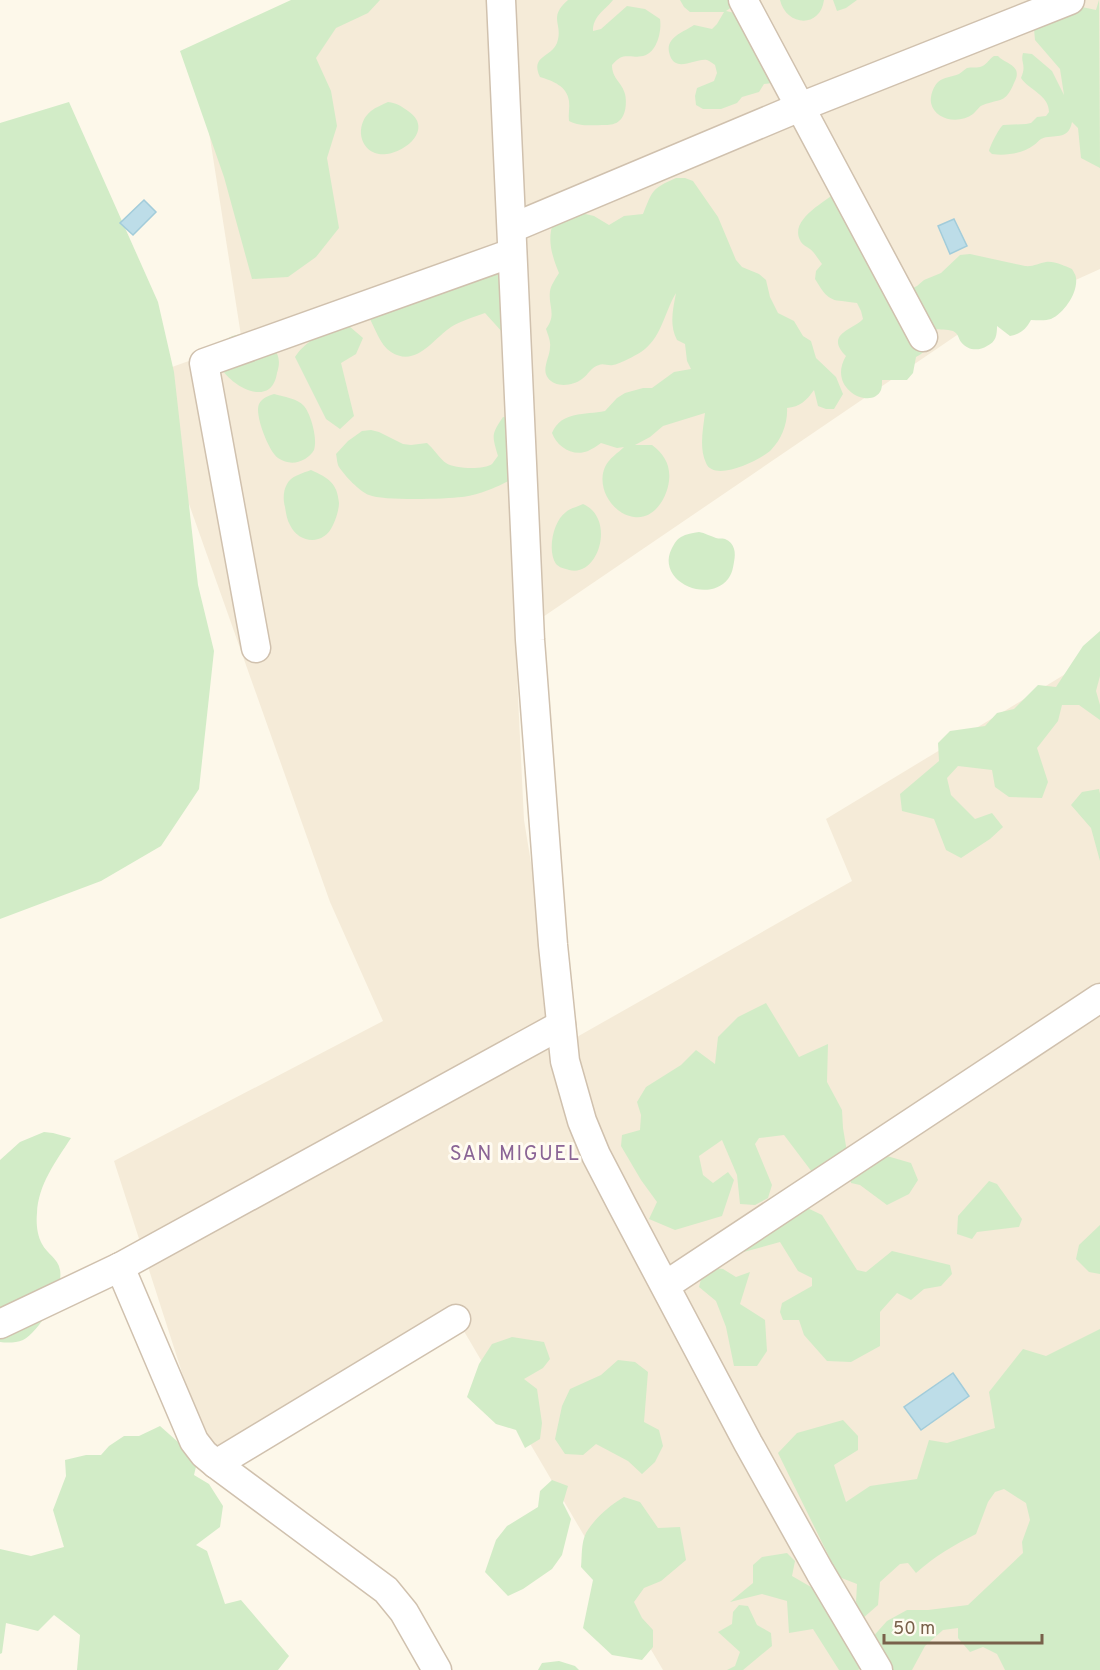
<svg xmlns="http://www.w3.org/2000/svg" width="1100" height="1670" font-family="Overpass,sans-serif">
	<style>
		.residential { fill: #f5ebd8 }
		.green { fill: #d2ecc7 }
		.water { fill: #bddde8; stroke: #a2ccda; stroke-width: 1.5 }
		.lines { fill: none; stroke-linecap: round; stroke-linejoin: round }
		.minor-casing { stroke: #d0c1ae; stroke-width: 31 }
		.minor { stroke: #fff; stroke-width: 28 }
		.labels { text-anchor: middle; stroke-width: 6; stroke-linejoin: round; paint-order: stroke }
		.neighbourhood-label { font-size: 20px; letter-spacing: 1.5px; fill: #8a6495; stroke: #fffbf1 }
	</style>
	<rect width="100%" height="100%" fill="#fdf8ea"/>
	<path class="residential" d="M313 0H1100V269L963 331 515 636 524 820 561 1046 852 881 826 819 1100 653V1670H663L458 1321 213 1469 114 1161 383 1021 330 902 144 377 242 342 196 49Z"/>
	<g class="green">
		<path d="M291 0H380L368 13 336 28 316 58 331 91 337 126 327 158 339 228 316 257 288 277 252 279 224 177 180 51Z"/>
		<path d="M568 0H613C604 11 593 16 593 31L601 29 627 6 645 9 660 19C662 31 657 53 643 56 628 59 624 51 612 65 612 79 622 82 625 94 627 102 626 116 619 121 616 124 610 125 606 125 592 125 581 127 569 121 568 114 570 108 569 101 567 86 553 81 540 77 530 55 551 58 557 43 564 24 547 18 568 0Z"/>
		<path d="M680 0H758L732 7 726 11 744 15 782 82 764 84 759 92 742 97 737 103 721 109H703L696 105 695 96 697 88 714 81 717 73 715 65C712 63 710 61 707 60 694 58 674 75 669 52 666 37 684 32 694 25L712 29 717 24 724 12H690L684 7Z"/>
		<path d="M780 0H824C820 29 786 26 780 0Z"/>
		<path d="M833 0H857L846 8 837 11Z"/>
		<path d="M1099 0 1100 168 1081 158 1078 128 1072 122C1068 142 1054 133 1041 139 1038 141 1037 143 1034 145 1022 154 1005 156 992 154L989 151C990 146 999 128 1003 125L1026 124 1031 123 1037 117 1046 116 1049 112C1049 95 1029 90 1021 78 1027 64 1020 63 1023 53L1032 54 1052 71 1064 95 1060 69 1035 40 1034 29 1068 4 1096 10Z"/>
		<path d="M994 56H998C1003 62 1011 62 1016 70 1018 75 1016 79 1014 83 1005 104 1001 98 983 105 978 107 977 111 973 114 960 124 935 121 931 103 930 96 933 87 938 82 944 77 952 77 959 74 962 72 964 70 967 68 971 67 976 68 980 67 986 66 989 59 994 56Z"/>
		<path d="M69 102 158 302 174 372 198 585 214 651 199 789 161 846 101 881 0 919V123Z"/>
		<path d="M388 102C397 103 401 106 408 111 438 131 396 161 375 153 357 146 357 122 371 111 376 107 382 105 388 102Z"/>
		<path d="M676 178H685L693 181 718 217 736 260 742 267 759 274 766 280 770 297 778 313 794 321 803 336 811 341 816 358 836 377 843 394 834 409H826L818 406 814 390C807 400 800 407 787 408 788 422 782 439 771 450 761 460 714 483 706 463 699 448 703 429 705 413L663 426 650 437 635 445H652C664 454 671 465 669 481 667 498 654 520 634 517 612 514 596 487 605 467 609 458 618 453 624 447L617 448 601 443C597 446 592 449 588 451 573 457 557 447 552 433 561 411 585 415 605 411L617 398 625 393 643 388H652L674 372 691 369 687 361 685 344 677 340C669 325 673 309 676 293 665 311 662 335 645 349 641 353 618 365 613 365 608 366 603 363 599 365 591 367 588 375 582 379 573 386 555 388 548 378 541 369 550 357 550 347 551 342 548 335 546 329 557 314 548 307 550 291 551 285 556 278 559 273 552 256 547 240 553 223L577 212 594 216 609 225 624 216 643 214C653 190 651 189 676 178Z"/>
		<path d="M841 189 909 290 917 286 924 280 941 273 960 255 970 254 1025 266C1033 267 1039 263 1046 262 1055 261 1064 266 1072 269 1073 271 1076 275 1076 278 1078 293 1064 313 1051 319 1045 321 1038 320 1031 320 1026 329 1021 334 1010 336L997 326C997 335 996 342 987 346 979 351 968 351 961 342 958 338 959 334 953 331 947 329 940 330 934 329 931 344 929 350 916 357L913 373 907 380H882C882 384 882 387 881 390 872 411 826 389 846 356 824 334 853 330 863 319L861 311 857 303C851 302 847 302 842 301 827 301 822 290 815 279L816 271 822 264C818 259 815 253 810 249 806 246 802 245 800 240 789 219 828 200 841 189Z"/>
		<path d="M505 260 504 334 485 313C474 317 461 321 451 327 433 339 416 368 391 352 380 345 375 328 369 317Z"/>
		<path d="M349 326 363 338 356 354 341 363 354 416 340 429 326 419 295 357C307 339 328 329 349 326Z"/>
		<path d="M242 334C262 340 286 346 277 373 276 379 274 385 269 389 253 400 225 379 219 364 218 359 219 351 220 345 227 338 232 335 242 334Z"/>
		<path d="M274 394C284 397 297 398 304 406 311 414 318 440 314 450 312 454 308 457 305 459 296 464 287 464 278 458 269 452 254 414 259 404 262 398 268 396 274 394Z"/>
		<path d="M503 417 511 418 513 478C502 486 475 496 462 497 445 499 383 501 369 495 359 491 345 476 339 467 337 464 337 458 336 454L348 441 362 431 371 430 379 432 403 444 411 445 427 443C433 448 441 460 446 463 455 469 484 470 492 464 493 463 497 457 498 456 492 435 491 435 503 417Z"/>
		<path d="M311 470C328 478 337 482 339 503 339 509 336 519 333 525 324 546 299 544 290 525 287 520 286 513 285 507 283 500 283 491 287 484 291 476 303 473 311 470Z"/>
		<path d="M583 504C616 518 599 578 569 570 563 568 560 568 556 564 547 551 553 521 566 512 570 508 578 507 583 504Z"/>
		<path d="M699 532C705 533 710 536 716 538 719 539 722 538 725 539 735 543 736 553 734 562 733 568 732 574 728 579 707 605 655 580 672 548 674 544 677 539 681 537 686 534 693 533 699 532Z"/>
		<path d="M1100 631V676L1096 691 1100 705V720L1079 705H1062L1058 721 1037 748 1048 782 1042 798 1009 797 995 787 992 770 958 766 947 778 951 795 975 819 992 813 1003 827 990 839 961 858 946 850 934 819 902 811 900 794 939 761 938 743 950 731 985 726 997 713 1014 709 1038 685 1056 687 1083 646Z"/>
		<path d="M1099 789 1100 794V861L1091 828 1071 805 1082 792Z"/>
		<path d="M766 1003 799 1057 828 1044 827 1082 842 1110 843 1128 847 1152 812 1172 784 1135 759 1138 755 1144 772 1185 768 1198 755 1205 740 1204 737 1175 722 1140 699 1156 703 1175 713 1183 728 1172 734 1180 722 1216 675 1230 649 1219 657 1202 641 1180 621 1146 622 1135 640 1130 641 1115 637 1102 646 1087 681 1065 696 1050 715 1064 718 1037 738 1017Z"/>
		<path d="M44 1132 53 1133 71 1138C56 1161 38 1185 37 1213 36 1223 37 1235 42 1244 47 1254 58 1258 60 1270 64 1289 40 1331 23 1340 16 1343 7 1343 0 1342V1160L20 1142Z"/>
		<path d="M887 1156 911 1163 918 1180 909 1194 887 1205 860 1185 851 1183 850 1176Z"/>
		<path d="M989 1181 997 1184 1022 1219 1019 1227 977 1232 972 1239 957 1234 958 1216Z"/>
		<path d="M799 1204 822 1215 857 1270 866 1272 892 1251 950 1265 952 1274 941 1286 924 1289 911 1300 897 1293 880 1312V1346L851 1362 827 1361 804 1335 799 1320H783L780 1312 782 1303 812 1286V1278L798 1271 780 1242 740 1253 732 1252Z"/>
		<path d="M1100 1225V1274L1089 1272 1076 1259 1079 1245Z"/>
		<path d="M704 1267 723 1269 736 1277 750 1272 740 1304 765 1320 767 1351 757 1366H734L726 1327 716 1301 699 1287Z"/>
		<path d="M1100 1329V1670H1005L997 1654 983 1647 970 1652 958 1638V1628L943 1630 925 1646 912 1670H889L870 1640 887 1621 907 1610H928L968 1605 1023 1553 1022 1542 1030 1520 1026 1503 1004 1489 995 1492 988 1502 976 1534C954 1545 935 1556 916 1573L908 1563 900 1564 880 1582 878 1605 862 1619 856 1602 857 1584 839 1577 778 1453 797 1433 843 1420 858 1436V1450L834 1465 846 1502 870 1486 917 1479 929 1440 947 1443 995 1428 989 1392 1023 1349 1046 1356Z"/>
		<path d="M512 1337 544 1342 550 1359 543 1368 524 1379 537 1389 542 1423 540 1439 525 1448 516 1430 496 1424 467 1397 479 1364 492 1344Z"/>
		<path d="M618 1360 635 1362 648 1372 644 1422 659 1430 663 1446 655 1462 642 1474 628 1461 596 1444 583 1455 565 1454 555 1439 562 1406 570 1389 601 1375Z"/>
		<path d="M160 1426 178 1442 201 1446 194 1475 209 1484 223 1506 220 1527 196 1545 207 1551 225 1604 241 1600 289 1656 278 1670H77L80 1635 54 1615 38 1631 6 1623 2 1653 0 1654V1549L31 1556 64 1547 53 1510 66 1476 65 1460 86 1455H101L109 1446 124 1436H139Z"/>
		<path d="M552 1480 568 1486 563 1503 571 1519 562 1555 552 1569 523 1589 508 1596 485 1572 496 1540 507 1526 538 1507 540 1491Z"/>
		<path d="M624 1497 640 1502 658 1528 680 1527 686 1560 661 1581 644 1588 634 1602 642 1618 653 1630V1647L642 1660 612 1655 583 1628 593 1580 581 1567C582 1556 581 1543 586 1533 594 1519 610 1505 624 1497Z"/>
		<path d="M787 1553 795 1561 792 1576 811 1587 828 1590 863 1666 858 1670H839L813 1629 789 1633 787 1601 762 1594 730 1602 753 1583V1565L762 1557Z"/>
		<path d="M739 1605 748 1606 757 1625 771 1633 772 1646 743 1670H727L735 1666 740 1652 718 1632 732 1624 733 1612Z"/>
		<path d="M559 1661 575 1666 579 1670H538L542 1663Z"/>
	</g>
	<g class="water">
		<path d="M144 200 156 212 133 235 120 223Z"/>
		<path d="M954 219 967 246 950 254 938 226Z"/>
		<path d="M953 1373 969 1396 921 1430 904 1407Z"/>
	</g>
	<g class="lines">
		<defs>
			<g id="minor">
				<path d="M501 0 530 640 553 945 565 1061 582 1121 596 1155 622 1205 748 1443 820 1572 878 1670"/>
				<path d="M743 0 923 337"/>
				<path d="M512 228 800 107 1070 0"/>
				<path d="M256 648 204 363 512 253"/>
				<path d="M120 1267 194 1441 204 1454 216 1464 386 1590 404 1612 437 1670"/>
				<path d="M666 1285 1100 998"/>
				<path d="M0 1324 120 1267 561 1025"/>
				<path d="M216 1464 456 1319"/>
			</g>
		</defs>
		<use href="#minor" class="minor-casing"/>
		<use href="#minor" class="minor"/>
	</g>
	<g class="labels">
		<g class="neighbourhood-label">
			<text x="515" y="1160">SAN MIGUEL</text>
		</g>
	</g>
	<path d="M884 1634v9h158v-9" fill="none" stroke="#79614b" stroke-width="3"/>
	<text x="893" y="1634" font-size="18" fill="#79614b" stroke="#fffbf1" stroke-width="4.5" paint-order="stroke">50 m</text>
</svg>
